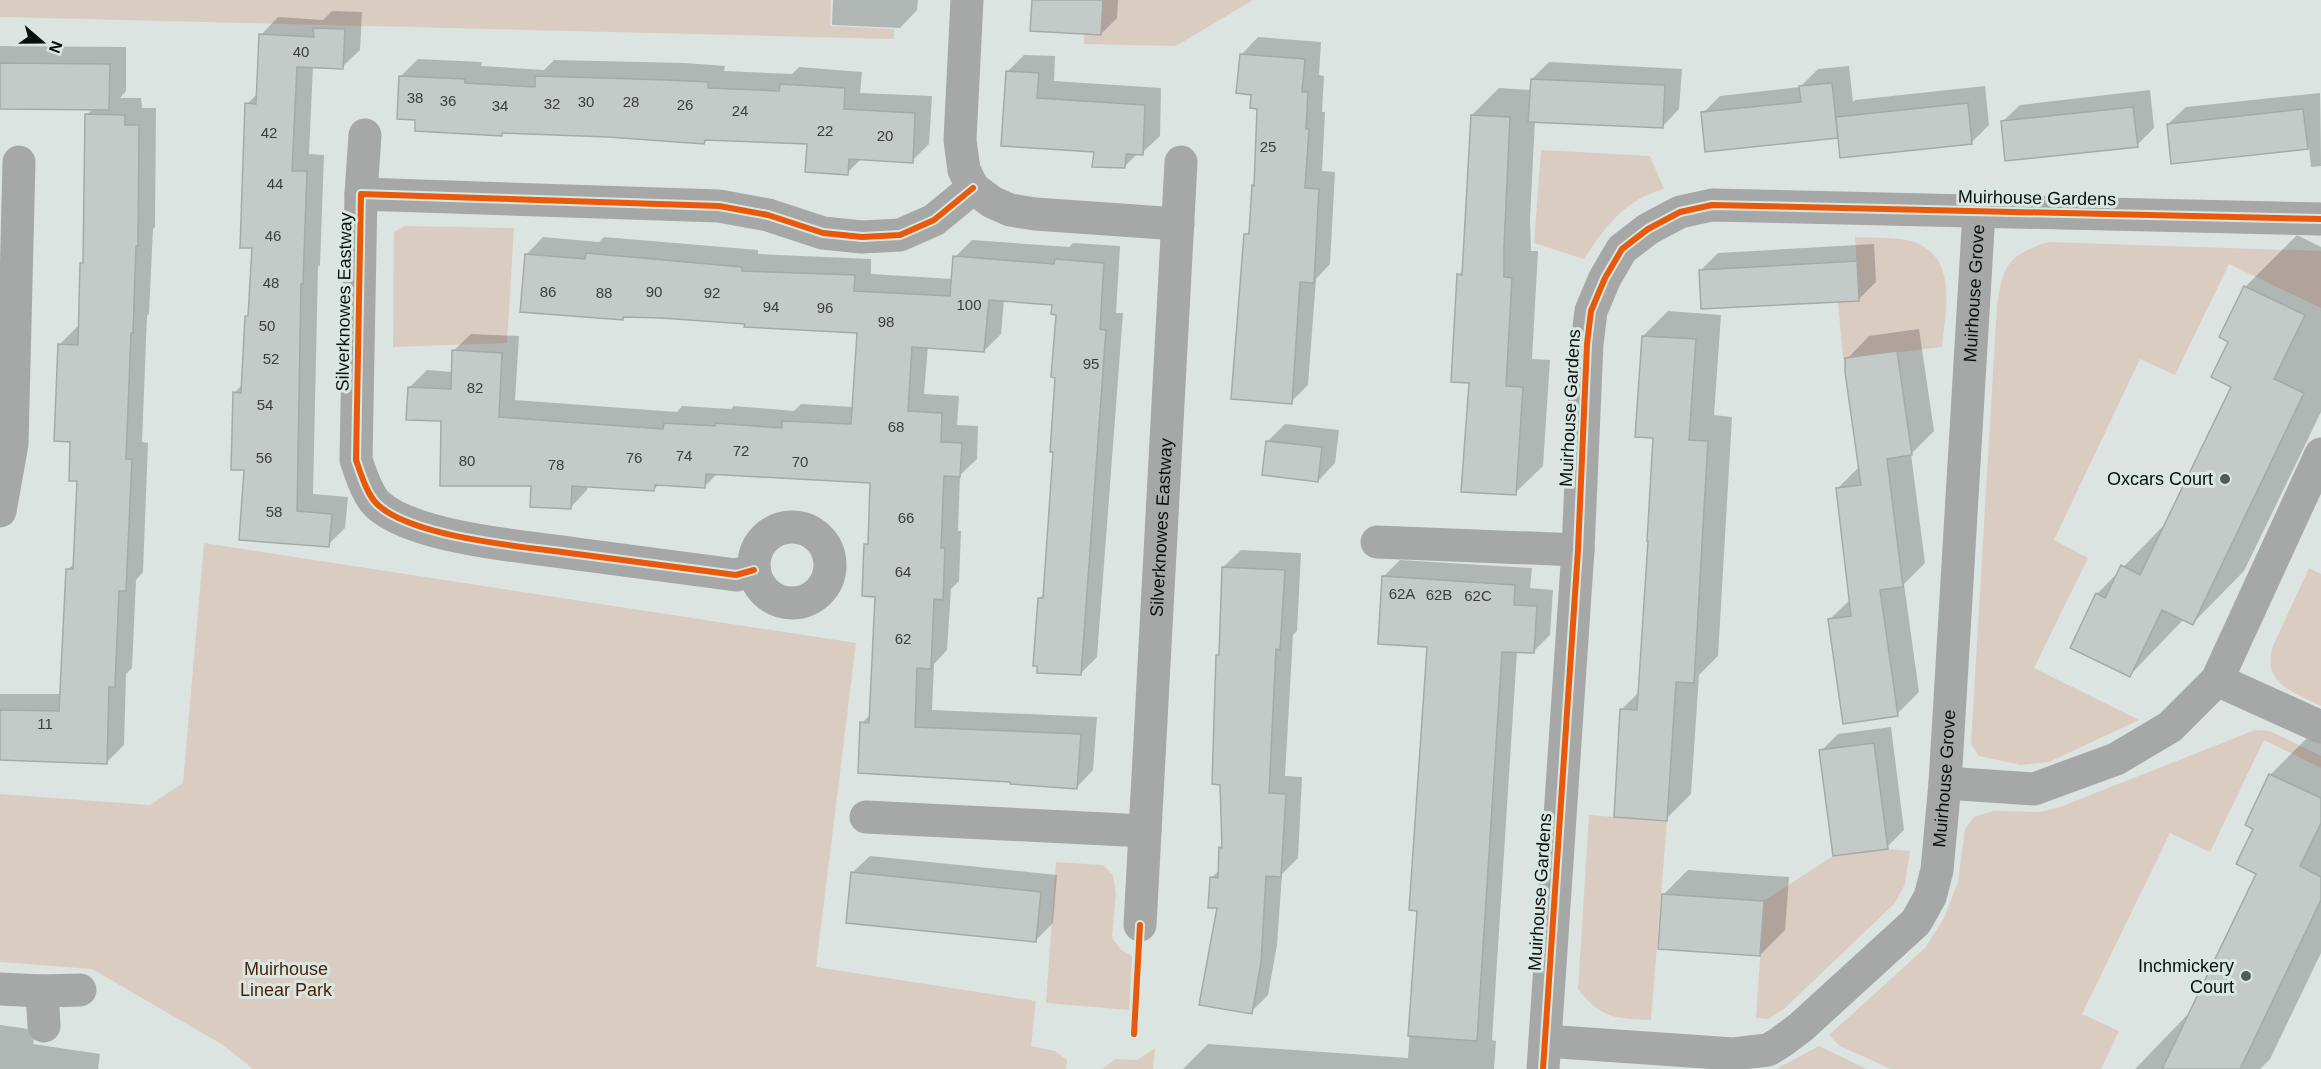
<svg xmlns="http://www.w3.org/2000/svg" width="2321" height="1069" font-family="Arial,sans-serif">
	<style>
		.green { fill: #dbccc2 }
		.shadow { fill: #0003 }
		.building { fill: #c4cac8; stroke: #a4aaa8; stroke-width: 1.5 }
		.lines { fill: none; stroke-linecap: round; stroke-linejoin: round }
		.street { stroke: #a5a8a6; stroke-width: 33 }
		.cycleway-casing { stroke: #d8e7e2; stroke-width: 10 }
		.cycleway { stroke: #e8590c; stroke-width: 6 }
		.poi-dot { fill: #545a57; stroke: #d8e7e2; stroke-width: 2 }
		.labels { text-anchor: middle; stroke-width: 6; stroke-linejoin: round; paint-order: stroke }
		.number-label { font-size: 15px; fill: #3a3f3d }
		.street-label { font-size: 18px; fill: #0a0f0d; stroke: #d8e7e2 }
		.poi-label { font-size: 18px; fill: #0a0f0d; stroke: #d8e7e2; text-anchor: end }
		.park-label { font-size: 18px; fill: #4d1e05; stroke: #d8e7e2 }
	</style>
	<rect width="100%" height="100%" fill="#dce4e1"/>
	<g class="green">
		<path d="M0 0H831L830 26 894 29V39L0 17Z"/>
		<path d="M1103 0H1253L1176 46 1084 44V34L1101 35Z"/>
		<path d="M1541 150 1650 156 1664 189C1624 200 1606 226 1584 259L1534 243Z"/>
		<path d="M405 226 514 228 507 343 393 347 394 232Z"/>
		<path d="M1855 237C1872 238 1891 237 1907 240 1959 253 1946 306 1942 347L1843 359 1838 302 1859 300Z"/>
		<path d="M2048 242 2321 251V308L2229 264 2175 375 2140 359 2054 540 2088 558 2034 668 2139 720 2049 762 2021 765 1979 756 1971 744 1997 305C2004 264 2007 256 2048 242Z"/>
		<path d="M204 543 856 643 816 967 1036 1001 1031 1046 1055 1051 1067 1060 1066 1069H253L223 1045 92 969 0 962V794L150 805 183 783Z"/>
		<path d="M2309 568 2321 574V706C2293 691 2261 684 2273 646Z"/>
		<path d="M2255 730 2270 731 2321 756V768L2264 740 2210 852 2170 833 2082 1014 2119 1031 2101 1069H1891L1840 1046 1829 1035 1925 948 1944 918 1958 882 1965 829 1974 817 1993 811 2040 812 2060 807Z"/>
		<path d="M1589 815 1667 821 1651 1020C1616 1019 1600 1018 1578 989Z"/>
		<path d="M1888 849 1910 851 1905 884 1895 903 1784 1009 1768 1019 1756 1018 1764 901 1833 856Z"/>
		<path d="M1056 862 1103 865 1113 875 1116 893 1112 938 1121 950 1132 956 1129 1010 1046 1003Z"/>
		<path d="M1819 1046 1867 1069H1776Z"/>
		<path d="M1155 1048 1153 1069H1102L1116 1059 1137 1060Z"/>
	</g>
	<g class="shadow">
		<path d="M833 0H918L917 10 900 28 832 25Z"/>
		<path d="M1033 0H1118L1117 18 1101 34Z"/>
		<path d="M332 11 362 12 360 50 342 67 313 66 309 154 324 155 320 265 318 267 313 494 348 497 345 528 328 545 245 469 234 393 243 384 246 317 250 313 254 247 247 104 258 93 261 35 278 17 323 20Z"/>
		<path d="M1258 37 1321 42 1319 75 1324 76 1322 112H1325L1322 171 1335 172 1330 264 1316 279 1308 385 1291 402 1246 235 1251 229 1254 186 1256 184 1259 108 1241 55Z"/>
		<path d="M0 46 126 47V91L120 98H141L142 108H156L155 227 153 229 149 314 147 316 142 442 148 443 143 572 136 580 132 668 126 674 124 745 107 762 0 758V694H61L67 570 75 563 79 480 71 441 59 345 77 327H80L82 264 85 261 86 115 93 109 0 108Z"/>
		<path d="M1024 55 1055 56 1054 81 1161 88 1160 136 1142 153H1138L1124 167 1095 150 1007 72Z"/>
		<path d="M418 59 482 62 481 66 544 70 554 60 685 63 725 66 724 71 792 74 799 67 862 72 860 93 932 96 929 144 912 161 862 158 847 173 808 143 708 139 704 142 608 135 504 132 501 134 416 119 401 76Z"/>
		<path d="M1549 62 1682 69 1679 109 1662 127 1535 120 1530 219 1531 251H1538L1532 359 1550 360 1543 466 1515 493 1470 382 1459 275 1463 270 1472 115 1499 88 1531 90 1532 79Z"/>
		<path d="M1849 66 1853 102 1855 100 1985 86 1989 125 1972 142 1839 135 1837 137 1703 113 1720 96 1800 87 1818 69Z"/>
		<path d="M2150 90 2154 128 2137 145 2002 122 2020 105Z"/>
		<path d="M2320 93 2321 166 2311 167 2309 148 2172 162 2168 124 2186 107Z"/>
		<path d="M2297 235 2321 247V412L2244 571 2193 623 2184 619 2130 675 2097 594 2168 521 2233 386 2230 341 2245 287Z"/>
		<path d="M543 237 599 242 604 237 758 250V254L871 259V274L953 279 955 257 972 240 1069 247 1073 243 1120 246 1116 313H1123L1097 657 1080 674 1039 599 1045 593 1055 451 1057 313 1053 304 1004 300 1001 334 984 351 928 346 924 394 959 396 957 425 978 426 977 459 960 475 958 531H961L959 581 951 589 947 650 934 664 932 710 1097 717 1093 770 1076 788 862 723 871 714 876 595 866 545 870 541 872 482 718 473 704 487 659 484 654 489 588 485 587 490 570 508 533 485 442 420 410 387 427 370 453 372V351L471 334 519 336 515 400 677 412 682 406 731 409 734 406 794 411 801 404 854 407 859 331 626 315 622 318 526 255Z"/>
		<path d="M1874 244 1876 282 1859 299 1701 270 1718 253Z"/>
		<path d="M1668 311 1721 315 1714 415 1732 417 1718 656 1699 675 1691 794 1666 819 1622 709 1640 691 1654 436 1643 336Z"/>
		<path d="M1919 329 1934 431 1911 454 1925 563 1904 584 1919 692 1897 714 1830 619 1851 599 1837 489 1860 466 1847 359 1869 336Z"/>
		<path d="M1285 424 1339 430 1335 463 1318 481 1268 441Z"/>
		<path d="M1241 550 1301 553 1297 631 1293 635 1285 776 1302 777 1298 858 1282 874 1277 945 1268 995 1251 1012 1211 878 1220 870V848L1224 844 1217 655 1220 652 1223 567Z"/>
		<path d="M1400 560 1532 568 1530 588 1553 590 1550 635 1533 652 1517 651 1492 1040 1496 1041 1494 1069H1183L1208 1044 1408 1058 1418 909 1429 647 1383 577Z"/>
		<path d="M2321 724V953L2270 1059 2260 1069H2135L2193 1009 2259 873 2255 828 2247 824 2271 774Z"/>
		<path d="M1891 727 1904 830 1887 847 1821 751 1838 734Z"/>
		<path d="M870 856 1057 875 1053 923 1036 940 852 873Z"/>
		<path d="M1688 870 1789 877 1785 930 1760 955 1663 895Z"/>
		<path d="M0 1025 36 1030 33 1044 100 1054 98 1069H0Z"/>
	</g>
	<g class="building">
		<path d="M1032 0H1103L1101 35 1030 31Z"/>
		<path d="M313 28 345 29 343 69 297 67 292 171H307L303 284H301L297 511 332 514 329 547 239 540 244 470H231L233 392 241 393 245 316H248L252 248H240L245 103 256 104 259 34 314 37Z"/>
		<path d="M1240 54 1305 59 1302 92H1308L1306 129H1309L1305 188 1319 189 1314 283 1300 282 1292 404 1231 399 1244 234H1249L1252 185 1254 186 1257 109 1250 108 1251 95 1236 93Z"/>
		<path d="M0 63 110 64 109 110 0 109Z"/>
		<path d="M1006 71 1039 73 1037 98 1145 105 1143 155 1126 154 1125 168 1092 167 1094 152 1001 146Z"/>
		<path d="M399 76 465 79V83L535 87V76L667 80 708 82V88L779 91 780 84 845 88 844 109 915 113 913 163 849 159 848 175 805 172 807 144 705 140 704 144 608 137 502 133V136L415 131V120L397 119Z"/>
		<path d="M1531 79 1665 85 1663 128 1528 122Z"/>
		<path d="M1832 83 1838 138 1705 152 1701 112 1801 102 1799 86Z"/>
		<path d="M1968 103 1972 144 1840 158 1836 117Z"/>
		<path d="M2133 107 2138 147 2005 161 2001 121Z"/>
		<path d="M2303 109 2308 149 2171 164 2167 124Z"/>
		<path d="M85 114 125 115V125H139L138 246H136L133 333H131L126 459H132L126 591H119L115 687H109L107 764 0 760V710L59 711 66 569H73L77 481H69L70 442 54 441 58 344 78 345 80 263H83Z"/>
		<path d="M1471 115 1510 117 1504 247V277L1512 278 1506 386 1523 387 1516 495 1461 492 1469 383 1451 382 1457 274 1462 275Z"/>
		<path d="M586 253 742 267V271L855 275 854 291 950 296 953 256 1054 264 1055 259 1104 263 1100 329 1106 330 1081 675 1037 673V666H1033L1038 598H1043L1053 452H1050L1055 378 1051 377 1056 315 1051 314 1052 305 989 300 984 352 912 347 908 411 942 413 941 442 962 443 960 477 944 476 941 548H945L943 600 934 599 931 669 917 668 915 727 1081 734 1077 789 1010 784V782L858 773 860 722 869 723 875 597 862 596 864 544H868L870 483 706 474 705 488 655 485 654 491 572 486 571 509 530 507 531 486H440L441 421 406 420 408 387 451 389 452 350 502 353 499 417 663 429 664 423 715 426V423L782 428V421L851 424 857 333 744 327 745 324 661 318 623 317V320L520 312 525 254 585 259Z"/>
		<path d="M1857 261 1859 301 1701 309 1699 270Z"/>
		<path d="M2244 286 2305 315 2274 379 2304 393 2193 625 2162 610 2130 677 2070 648 2096 593 2105 598 2121 565 2140 575 2231 387 2211 377 2228 342 2219 337Z"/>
		<path d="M1642 336 1696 339 1689 440 1708 441 1694 683 1676 682 1667 821 1614 817 1620 709 1637 710 1648 541H1647L1653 438 1635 437Z"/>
		<path d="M1897 351 1912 455 1887 459 1903 587 1880 590 1898 716 1843 724 1828 619 1851 616 1836 488 1861 485 1845 372V358Z"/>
		<path d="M1266 441 1322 447 1318 482 1262 475Z"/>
		<path d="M1222 567 1285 570 1280 650 1276 649 1269 793 1286 794 1281 877 1266 876 1261 963 1252 1014 1199 1005 1217 908H1208L1210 877 1218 878 1219 847 1222 848 1220 785 1212 784 1216 655H1219Z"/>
		<path d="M1382 576 1515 585 1514 605 1537 606 1534 653 1502 652 1477 1041 1408 1036 1417 911 1409 910 1427 647 1378 644Z"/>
		<path d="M1874 743 1888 849 1833 856 1819 750Z"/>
		<path d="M2269 774 2321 798V823L2300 866 2321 877V900L2240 1069H2162L2256 874 2236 864 2253 829 2245 825Z"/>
		<path d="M851 872 1041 892 1036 942 846 923Z"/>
		<path d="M1662 894 1764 901 1760 956 1658 949Z"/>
	</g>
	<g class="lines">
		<g class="street">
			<path d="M967 0 960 140 964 170 973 188 992 202 1010 210 1035 214 1178 224"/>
			<path d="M361 194 365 135"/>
			<path d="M0 511 12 444 19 162"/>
			<circle cx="792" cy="565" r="38"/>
			<path d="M1377 542 1578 550"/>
			<path d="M754 570 736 575C683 568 630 561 577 554 527 547 414 538 378 505 367 495 361 474 356 460L361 194 719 206 768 215 823 233 862 237 900 235 934 220 973 188"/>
			<path d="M2217 680 2321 727"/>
			<path d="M1945 783 2034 789 2116 759 2170 727 2217 680 2321 454"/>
			<path d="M866 817 1145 831"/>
			<path id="s1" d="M1140 925 1181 162"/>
			<path d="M0 989 42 991 80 990"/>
			<path d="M42 991 44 1026"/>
			<path id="s2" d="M1545 1041 1733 1054 1768 1050 1781 1042 1801 1027 1916 922 1930 897 1937 870 1945 783 1979 212"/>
			<path d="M1543 1069 1578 550 1587 344 1591 311 1605 278 1622 249 1648 229 1680 212 1712 205 2321 219"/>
		</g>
		<defs>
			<g id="cycleway">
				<path d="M754 570 736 575C683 568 630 561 577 554 527 547 414 538 378 505 367 495 361 474 356 460L361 194 719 206 768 215 823 233 862 237 900 235 934 220 973 188"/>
				<path d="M1134 1034 1140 925"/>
				<path d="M1543 1069 1578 550 1587 344 1591 311 1605 278 1622 249 1648 229 1680 212 1712 205 2321 219"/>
			</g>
		</defs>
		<use href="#cycleway" class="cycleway-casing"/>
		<use href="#cycleway" class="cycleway"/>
	</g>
	<g class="poi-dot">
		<circle cx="2225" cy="479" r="6"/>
		<circle cx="2246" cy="976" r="6"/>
	</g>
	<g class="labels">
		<g class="number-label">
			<text x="301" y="57">40</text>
			<text x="415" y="103">38</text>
			<text x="448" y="106">36</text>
			<text x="586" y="107">30</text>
			<text x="631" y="107">28</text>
			<text x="552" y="109">32</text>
			<text x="685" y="110">26</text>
			<text x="500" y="111">34</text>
			<text x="740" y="116">24</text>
			<text x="825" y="136">22</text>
			<text x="269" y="138">42</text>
			<text x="885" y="141">20</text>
			<text x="1268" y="152">25</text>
			<text x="275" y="189">44</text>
			<text x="273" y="241">46</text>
			<text x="271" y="288">48</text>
			<text x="548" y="297">86</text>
			<text x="654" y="297">90</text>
			<text x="604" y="298">88</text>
			<text x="712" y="298">92</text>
			<text x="969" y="310">100</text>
			<text x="771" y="312">94</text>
			<text x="825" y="313">96</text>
			<text x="886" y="327">98</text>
			<text x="267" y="331">50</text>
			<text x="271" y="364">52</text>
			<text x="1091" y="369">95</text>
			<text x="475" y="393">82</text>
			<text x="265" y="410">54</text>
			<text x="896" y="432">68</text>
			<text x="741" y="456">72</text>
			<text x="684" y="461">74</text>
			<text x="264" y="463">56</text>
			<text x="634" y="463">76</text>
			<text x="467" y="466">80</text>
			<text x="800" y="467">70</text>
			<text x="556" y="470">78</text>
			<text x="274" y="517">58</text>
			<text x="906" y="523">66</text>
			<text x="903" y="577">64</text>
			<text x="1402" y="599">62A</text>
			<text x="1439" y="600">62B</text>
			<text x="1478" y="601">62C</text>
			<text x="903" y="644">62</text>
			<text x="45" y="729">11</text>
		</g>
		<g class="street-label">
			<text transform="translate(2037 198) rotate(1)" y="6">Muirhouse Gardens</text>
			<text dy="6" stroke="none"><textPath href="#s2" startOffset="1054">Muirhouse Grove</textPath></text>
			<text transform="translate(344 302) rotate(-89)" y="6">Silverknowes Eastway</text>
			<text transform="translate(1570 408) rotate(-87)" y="6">Muirhouse Gardens</text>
			<text dy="6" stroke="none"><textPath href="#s1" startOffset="398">Silverknowes Eastway</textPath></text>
			<text dy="6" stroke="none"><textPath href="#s2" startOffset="568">Muirhouse Grove</textPath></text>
			<text transform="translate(1540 892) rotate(-86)" y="6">Muirhouse Gardens</text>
		</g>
		<g class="poi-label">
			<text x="2213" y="485">Oxcars Court</text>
			<text x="2234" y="972">Inchmickery<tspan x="2234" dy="21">Court</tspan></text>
		</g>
		<g class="park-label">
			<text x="286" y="975">Muirhouse<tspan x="286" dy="21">Linear Park</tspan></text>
		</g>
	</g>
	<g transform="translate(42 42) rotate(110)" stroke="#d8e7e2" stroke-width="4.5" paint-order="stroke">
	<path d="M0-4.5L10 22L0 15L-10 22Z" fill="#0a0f0d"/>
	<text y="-9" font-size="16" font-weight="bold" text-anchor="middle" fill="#0a0f0d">N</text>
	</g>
</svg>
